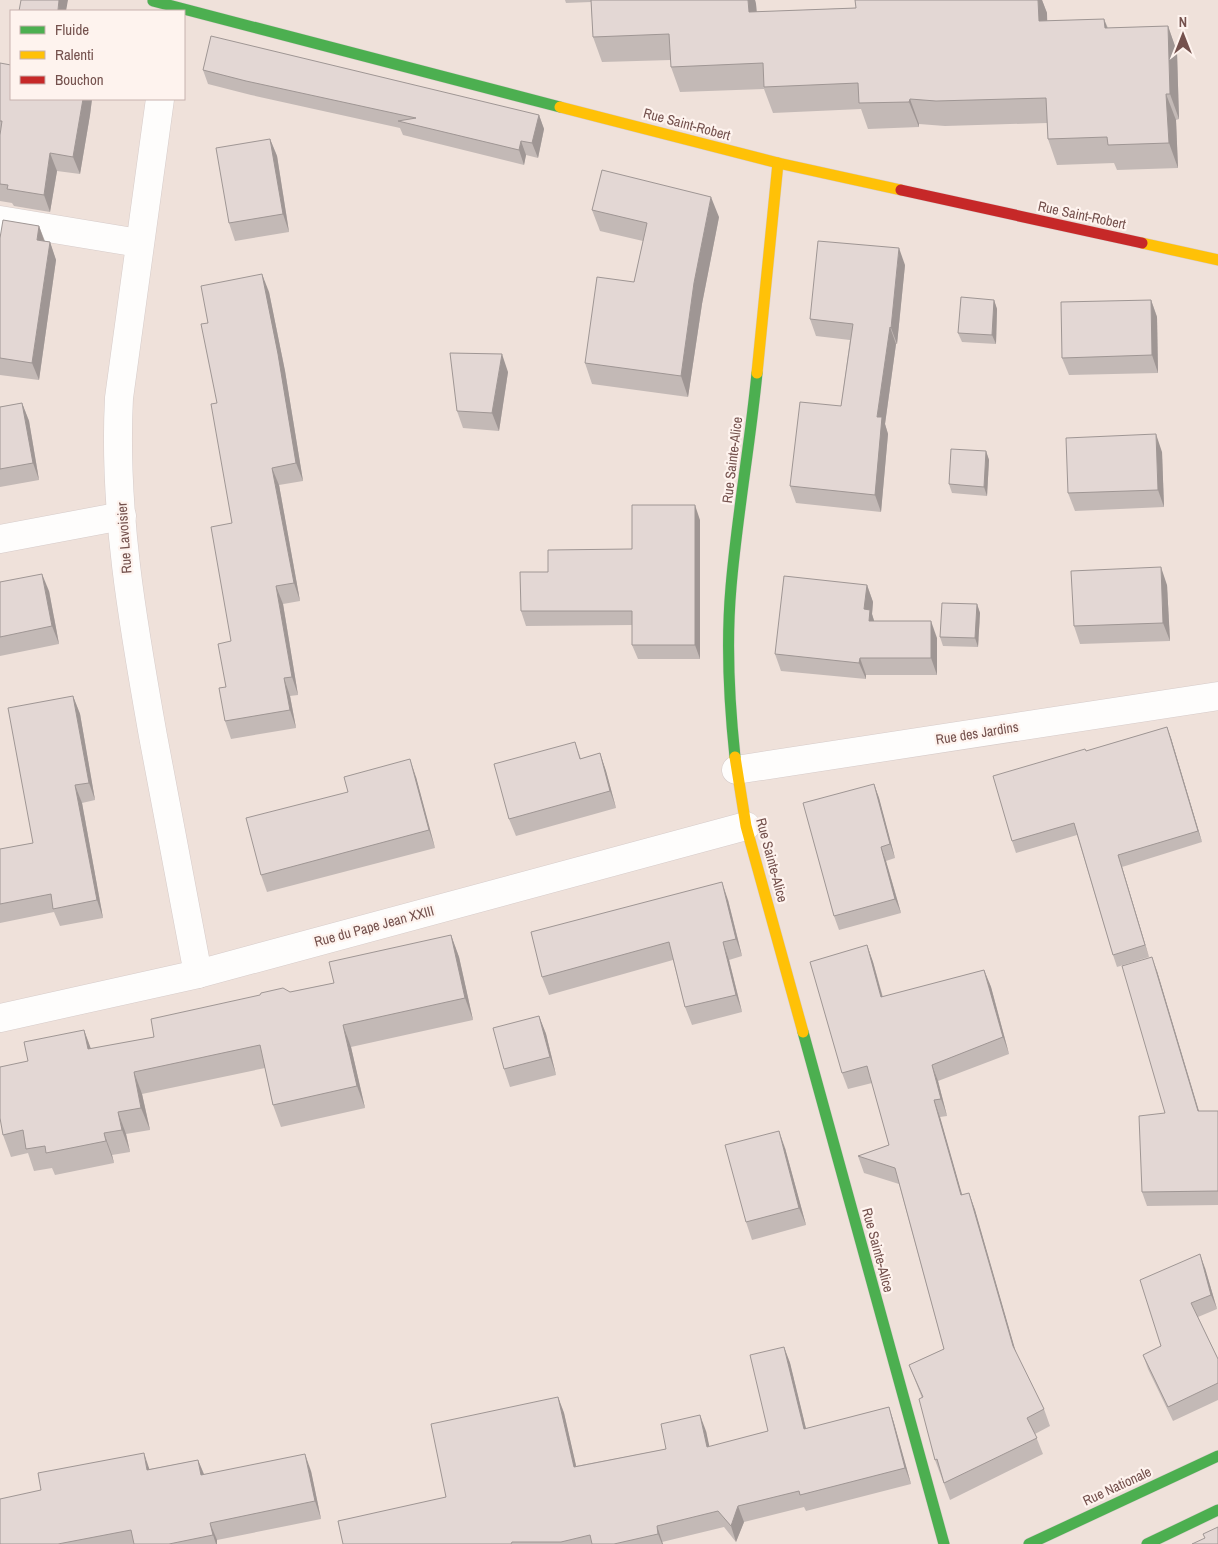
<svg xmlns="http://www.w3.org/2000/svg" width="1218" height="1544" font-family="'Archivo Narrow',sans-serif">
	<style>
		.residential { fill: #efe1da; fill-rule: evenodd }
		.lines { fill: none; stroke-linecap: round; stroke-linejoin: round }
		.street-casing { stroke: #d6cbc9; stroke-width: 29 }
		.fast-casing { stroke: #d8ccca; stroke-width: 12 }
		.slow-casing { stroke: #d8ccca; stroke-width: 12 }
		.jam-casing { stroke: #d8ccca; stroke-width: 12 }
		.street { stroke: #fefdfc; stroke-width: 28 }
		.fast { stroke: #4caf50; stroke-width: 11 }
		.slow { stroke: #ffc107; stroke-width: 11 }
		.jam { stroke: #c62828; stroke-width: 11 }
		.wall { fill: #c3b9b6 }
		.shaded-wall { fill: #9f9694 }
		.building { fill: #e3d7d4; stroke: #9f9694 }
		.labels { text-anchor: middle; stroke-width: 4.5; stroke-linejoin: round; paint-order: stroke }
		.street-label { font-size: 14px; fill: #74514d; stroke: #fef3ee }
	</style>
	<rect width="100%" height="100%" fill="#f7f0ec"/>
	<path class="residential" d="M0 0H1218V1544H0ZM11 11H184V99H11Z"/>
	<g class="lines">
		<defs>
			<g id="street">
				<path d="M160 99 119 398C113 511 133 624 153 736 168 815 183 894 198 974"/>
				<path d="M0 220 139 243"/>
				<path d="M0 539 122 516"/>
				<path d="M736 770 1218 696"/>
				<path d="M0 1018 198 974 746 826"/>
			</g>
			<g id="fast">
				<path d="M153 1 560 107"/>
				<path d="M735 757C729 701 726 644 731 587 737 516 750 445 757 373"/>
				<path d="M803 1032 944 1544"/>
				<path d="M1029 1544 1218 1456"/>
				<path d="M1147 1544 1218 1510"/>
			</g>
			<g id="slow">
				<path d="M560 107 778 163 901 190"/>
				<path d="M1142 243 1218 260"/>
				<path d="M757 373 778 163"/>
				<path d="M735 757 746 826 803 1032"/>
			</g>
			<path id="jam" d="M901 190 1142 243"/>
		</defs>
		<use href="#street" class="street-casing"/>
		<use href="#fast" class="fast-casing"/>
		<use href="#slow" class="slow-casing"/>
		<use href="#jam" class="jam-casing"/>
		<use href="#street" class="street"/>
		<use href="#fast" class="fast"/>
		<use href="#slow" class="slow"/>
		<use href="#jam" class="jam"/>
	</g>
	<g class="wall">
		<path d="M565 0H755L756 4 757 12 1042 0 1047 13V21L1104 19 1108 28 1168 26 1177 52 1179 119 1176 120 1178 168 1117 170 1114 163 1057 165 1048 139 1047 123 945 126 919 124V127L868 129 861 109 773 113 764 89 680 92 671 67V60L602 62 593 37 591 2 566 3Z"/>
		<path d="M0 63 11 99H92L90 115 80 174 57 171 50 212 14 206 12 203 0 201Z"/>
		<path d="M203 70 539 115 544 129 538 158 526 155 524 165 403 135 400 128 251 95 208 84Z"/>
		<path d="M270 139 277 156 289 232 235 241 229 223Z"/>
		<path d="M592 210 719 217 702 304 688 397 592 384 585 363 634 282 643 241 600 231Z"/>
		<path d="M39 226 45 241 50 242 56 260 39 380 0 375V238Z"/>
		<path d="M905 265 897 344H896L885 424 888 434 881 512 796 503 790 486 841 406 850 340 816 336 810 319Z"/>
		<path d="M269 292 285 371 303 481 279 485 300 601 283 604 298 695 290 696 296 728 231 739 225 721 226 687 231 641 232 523 208 323Z"/>
		<path d="M994 300 997 309 996 344 962 342 958 333Z"/>
		<path d="M1151 300 1157 317 1158 373 1069 375 1062 358Z"/>
		<path d="M508 372 499 431 463 428 457 411Z"/>
		<path d="M22 403 29 421 39 480 0 487V407Z"/>
		<path d="M986 451 989 460 987 496 952 493 949 484Z"/>
		<path d="M1162 452 1164 507 1075 511 1068 493Z"/>
		<path d="M700 520V659H638L632 645V625L526 626 521 611 548 572 632 549Z"/>
		<path d="M0 582 49 591 59 644 0 656Z"/>
		<path d="M867 585 873 602 872 614 874 621 937 638V675H866V679L781 671 775 654Z"/>
		<path d="M1167 585 1170 641 1080 644 1074 626Z"/>
		<path d="M977 604 980 613 978 647 943 646 940 637Z"/>
		<path d="M73 696 80 714 95 800 82 803 103 918 60 926 54 912 0 923V849L33 843Z"/>
		<path d="M1167 727 1171 738 1202 842 1122 867 1149 957 1117 967 1113 955 1077 835 1016 853 1012 841 1086 751Z"/>
		<path d="M575 742 581 759 600 753 606 771 616 808 516 836 509 819Z"/>
		<path d="M416 777 435 848 267 892 261 875Z"/>
		<path d="M874 784 879 798 895 858 886 861 901 913 839 930 834 916Z"/>
		<path d="M728 900 742 956 729 960 742 1012 692 1025 685 1007 673 960 549 995 542 977Z"/>
		<path d="M451 935 459 957 473 1020 351 1047 365 1108 281 1127 273 1105 265 1068 142 1094 150 1130 126 1134 130 1152 112 1155 114 1163 55 1175 52 1168 34 1171 28 1153 11 1157 3 1135 28 1061 84 1030 91 1049 154 1037 290 992 334 983Z"/>
		<path d="M867 945 873 962 883 997 984 970 991 987 1009 1054 938 1081 947 1116 940 1117 962 1195 969 1193 975 1210 1016 1353 1044 1409 1050 1426 1035 1434 1043 1454 950 1500 935 1460 922 1398 909 1365 944 1349 899 1184 864 1173 858 1156 889 1145 872 1083 848 1089 842 1073Z"/>
		<path d="M1157 971 1199 1111H1218V1205L1147 1206 1142 1192 1165 1113Z"/>
		<path d="M539 1016 546 1034 556 1075 510 1087 504 1069Z"/>
		<path d="M785 1148 806 1225 752 1240 746 1222Z"/>
		<path d="M1205 1268 1217 1309 1198 1317 1218 1359V1400L1173 1421 1148 1369 1143 1355 1161 1346Z"/>
		<path d="M784 1347 790 1363 806 1429 889 1407 894 1423 911 1484 806 1511 804 1507 744 1522 736 1542 724 1527 662 1542 663 1544H343L446 1497 558 1397 564 1413 576 1466 666 1449 706 1431 709 1447 768 1431Z"/>
		<path d="M198 1460 204 1474 311 1471 321 1519 217 1540V1544H0L150 1469Z"/>
	</g>
	<g class="shaded-wall">
		<path d="M59 0H68L66 11 58 10Z"/>
		<path d="M748 0H755L756 4 758 38 749 12Z"/>
		<path d="M1038 0H1042L1047 13 1048 47 1039 21Z"/>
		<path d="M1104 19 1113 44 1105 28Z"/>
		<path d="M1168 26 1177 52 1179 119 1170 94Z"/>
		<path d="M1166 94 1176 120 1178 168 1169 143Z"/>
		<path d="M83 99H92L90 115 80 174 73 157Z"/>
		<path d="M910 99 919 124V127L909 102Z"/>
		<path d="M539 115 544 129 538 158 532 143Z"/>
		<path d="M270 139 277 156 289 232 283 214Z"/>
		<path d="M521 141 526 155 524 165 519 150Z"/>
		<path d="M50 153 57 171 50 212 44 195Z"/>
		<path d="M711 197 719 217 702 304 688 397 681 376 694 283Z"/>
		<path d="M39 226 45 243 37 240Z"/>
		<path d="M50 242 56 260 39 380 32 363Z"/>
		<path d="M899 248 905 265 897 344 891 328Z"/>
		<path d="M262 274 269 292 285 371 303 481 296 463Z"/>
		<path d="M994 300 997 309 996 344 992 335Z"/>
		<path d="M1151 300 1157 317 1158 373 1152 355Z"/>
		<path d="M890 327 896 344 885 424 888 434 881 512 875 495 877 417Z"/>
		<path d="M502 354 508 372 499 431 492 413Z"/>
		<path d="M22 403 29 421 39 480 33 463Z"/>
		<path d="M1156 434 1162 452 1164 507 1158 490Z"/>
		<path d="M986 451 989 460 987 496 984 487Z"/>
		<path d="M272 468 279 485 300 601 294 583Z"/>
		<path d="M695 505 700 520V659L695 645Z"/>
		<path d="M1161 567 1167 585 1170 641 1163 623Z"/>
		<path d="M42 574 49 591 59 644 52 626Z"/>
		<path d="M867 585 873 602 872 614 876 627 875 638 864 609Z"/>
		<path d="M276 586 283 604 298 695 292 677Z"/>
		<path d="M977 604 980 613 978 647 975 638Z"/>
		<path d="M931 621 937 638V675L931 658Z"/>
		<path d="M860 658 866 675V679L859 663Z"/>
		<path d="M284 678 290 696 296 728 290 710Z"/>
		<path d="M73 696 80 714 95 800 89 783Z"/>
		<path d="M1167 727 1171 738 1202 842 1198 831Z"/>
		<path d="M600 753 606 771 616 808 610 791Z"/>
		<path d="M410 759 416 777 435 848 429 830Z"/>
		<path d="M874 784 879 798 895 858 890 844Z"/>
		<path d="M75 785 82 803 103 918 97 900Z"/>
		<path d="M881 847 886 861 901 913 895 899Z"/>
		<path d="M1118 855 1122 867 1149 957 1145 945Z"/>
		<path d="M722 882 728 900 742 956 736 939Z"/>
		<path d="M451 935 459 957 473 1020 465 998Z"/>
		<path d="M723 942 729 960 742 1012 736 995Z"/>
		<path d="M867 945 873 962 887 1014 881 997Z"/>
		<path d="M1152 957 1157 971 1203 1125 1198 1111Z"/>
		<path d="M984 970 991 987 1009 1054 1003 1037Z"/>
		<path d="M539 1016 546 1034 556 1075 550 1057Z"/>
		<path d="M343 1025 351 1047 365 1108 357 1086Z"/>
		<path d="M84 1030 92 1052 88 1049Z"/>
		<path d="M932 1065 938 1081 947 1116 941 1099Z"/>
		<path d="M134 1072 142 1094 150 1130 141 1108Z"/>
		<path d="M934 1100 940 1117 967 1212 961 1195Z"/>
		<path d="M118 1112 126 1134 130 1152 122 1130Z"/>
		<path d="M779 1131 785 1148 806 1225 799 1208Z"/>
		<path d="M104 1133 112 1155 114 1163 106 1141Z"/>
		<path d="M969 1193 975 1210 1019 1363 1013 1346Z"/>
		<path d="M1200 1254 1205 1268 1217 1309 1211 1295Z"/>
		<path d="M784 1347 790 1363 810 1445 804 1429Z"/>
		<path d="M558 1397 564 1413 580 1483 574 1467Z"/>
		<path d="M889 1407 894 1423 911 1484 905 1468Z"/>
		<path d="M700 1415 706 1431 713 1463 707 1447Z"/>
		<path d="M144 1453 150 1471 147 1470Z"/>
		<path d="M305 1454 311 1471 321 1519 315 1501Z"/>
		<path d="M198 1460 205 1477 201 1475Z"/>
		<path d="M738 1506 744 1522 736 1542 731 1526Z"/>
		<path d="M210 1523 217 1540V1544H216L213 1535Z"/>
		<path d="M657 1526 663 1544H662L658 1534Z"/>
	</g>
	<g class="building">
		<path d="M21 0H59L58 10 70 11H19Z"/>
		<path d="M591 0H748L749 12 856 8 855 0H1038L1039 21 1104 19 1105 28 1168 26 1170 94H1166L1169 143 1108 145 1107 137 1048 139 1046 98 936 101 910 99 909 102 859 103 858 83 764 87 763 63 671 67 669 34 593 37Z"/>
		<path d="M211 36 539 115 532 143 521 141 519 150 398 121 416 118 246 81 203 70Z"/>
		<path d="M0 63 11 65V99H83L73 157 50 153 44 195 7 189 8 185 0 184V135L2 121H0Z"/>
		<path d="M270 139 283 214 229 223 216 148Z"/>
		<path d="M602 170 711 197 694 283 681 376 585 363 597 277 634 282 647 223 592 210Z"/>
		<path d="M3 220 39 226 37 240 50 242 32 363 0 358V238Z"/>
		<path d="M818 241 899 248 891 328 890 327 877 417H882L875 495 790 486 800 402 841 406 853 324 810 319Z"/>
		<path d="M262 274 278 354 296 463 272 468 294 583 276 586 292 677 284 678 290 710 225 721 219 688 226 687 218 644 231 641 211 527 232 523 211 404 217 403 201 324 208 323 201 286Z"/>
		<path d="M961 297 994 300 992 335 958 333Z"/>
		<path d="M1151 300 1152 355 1062 358 1061 302Z"/>
		<path d="M450 353 502 354 492 413 457 411Z"/>
		<path d="M22 403 33 463 0 469V407Z"/>
		<path d="M1156 434 1158 490 1068 493 1066 438Z"/>
		<path d="M951 449 986 451 984 487 949 484Z"/>
		<path d="M632 505H695V645H632V611H521L520 572H548V550L632 549Z"/>
		<path d="M1161 567 1163 623 1074 626 1071 571Z"/>
		<path d="M42 574 52 626 0 637V582Z"/>
		<path d="M784 576 867 585 864 609 870 610 869 621H931V658H860L859 663 775 654Z"/>
		<path d="M942 603 977 604 975 638 940 637Z"/>
		<path d="M73 696 89 783 75 785 97 900 53 909 51 894 0 904V849L33 843 8 708Z"/>
		<path d="M1167 727 1198 831 1118 855 1145 945 1113 955 1074 823 1012 841 993 776 1085 749 1086 751Z"/>
		<path d="M575 742 580 759 600 753 610 791 509 819 494 764Z"/>
		<path d="M410 759 429 830 261 875 246 818 348 792 344 777Z"/>
		<path d="M874 784 890 844 881 847 895 899 834 916 803 803Z"/>
		<path d="M722 882 736 939 723 942 736 995 685 1007 669 942 542 977 531 932Z"/>
		<path d="M451 935 465 998 343 1025 357 1086 273 1105 260 1045 134 1072 141 1108 118 1112 122 1130 104 1133 106 1141 46 1153 45 1146 26 1149 23 1130 3 1135 0 1118V1067L28 1061 24 1042 84 1030 88 1049 154 1037 151 1019 260 995 261 993 283 988 290 992 334 983 329 962Z"/>
		<path d="M867 945 881 997 984 970 1003 1037 932 1065 941 1099 934 1100 961 1195 969 1193 1013 1346 1044 1409 1027 1418 1037 1438 944 1483 937 1459 935 1460 919 1399 923 1397 909 1365 944 1349 895 1168 858 1156 889 1145 867 1066 842 1073 810 962Z"/>
		<path d="M1152 957 1198 1111H1218V1191L1142 1192 1139 1116 1165 1113 1122 966Z"/>
		<path d="M539 1016 550 1057 504 1069 493 1028Z"/>
		<path d="M779 1131 799 1208 746 1222 725 1145Z"/>
		<path d="M1200 1254 1211 1295 1191 1303 1218 1359V1383L1168 1407 1143 1355 1161 1346 1140 1280Z"/>
		<path d="M784 1347 804 1429 889 1407 905 1468 800 1495 799 1491 738 1506 731 1526 718 1511 657 1526 658 1534 614 1544H592L590 1535 561 1542H512L511 1544H343L338 1521 446 1497 431 1424 558 1397 574 1467 666 1449 661 1424 700 1415 707 1447 768 1431 750 1355Z"/>
		<path d="M144 1453 147 1470 198 1460 201 1475 305 1454 315 1501 210 1523 213 1535 169 1544H134L131 1530 58 1544H0V1499L41 1490 38 1473Z"/>
		<path d="M1218 1527V1544H1192L1205 1538 1203 1534Z"/>
	</g>
	<g class="labels">
		<g class="street-label">
			<text transform="translate(687 124) rotate(15)" y="5">Rue Saint-Robert</text>
			<text transform="translate(1082 215) rotate(12)" y="5">Rue Saint-Robert</text>
			<text transform="translate(732 460) rotate(-83)" y="5">Rue Sainte-Alice</text>
			<text transform="translate(124 538) rotate(-94)" y="5">Rue Lavoisier</text>
			<text transform="translate(977 733) rotate(-9)" y="5">Rue des Jardins</text>
			<text transform="translate(772 860) rotate(75)" y="5">Rue Sainte-Alice</text>
			<text transform="translate(374 926) rotate(-15)" y="5">Rue du Pape Jean XXIII</text>
			<text transform="translate(878 1250) rotate(75)" y="5">Rue Sainte-Alice</text>
			<text transform="translate(1117 1486) rotate(-25)" y="5">Rue Nationale</text>
		</g>
	</g>
	<rect x="10" y="10" width="175" height="90" fill="#fef3ee" stroke="#c7b2ae"/>
	<rect x="20" y="26" width="25" height="8" fill="#4caf50" stroke="#c7b2ae"/>
	<text x="55" y="35" font-size="15" fill="#74514d">Fluide</text>
	<rect x="20" y="51" width="25" height="8" fill="#ffc107" stroke="#c7b2ae"/>
	<text x="55" y="60" font-size="15" fill="#74514d">Ralenti</text>
	<rect x="20" y="76" width="25" height="8" fill="#c62828" stroke="#c7b2ae"/>
	<text x="55" y="85" font-size="15" fill="#74514d">Bouchon</text>
	<g transform="translate(1183 35)" stroke="#fef3ee" stroke-width="4" paint-order="stroke">
	<path d="M0-4L9 19L0 12L-9 19Z" fill="#74514d"/>
	<text y="-8" font-size="14" font-weight="bold" text-anchor="middle" fill="#74514d">N</text>
	</g>
</svg>
